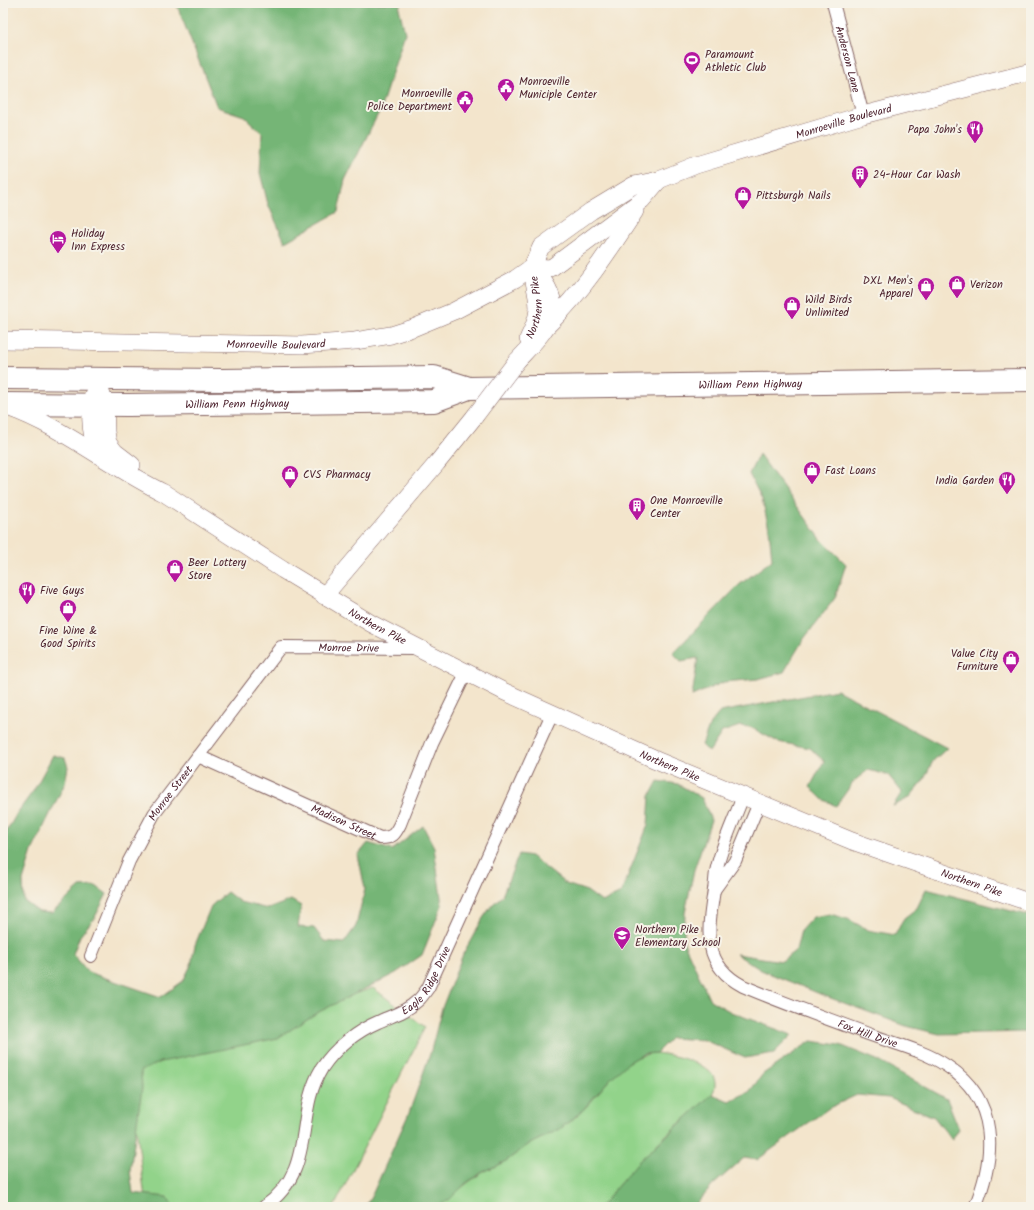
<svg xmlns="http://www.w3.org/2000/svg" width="1034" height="1210" font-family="Kalam,sans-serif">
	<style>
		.green { fill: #92d38a; stroke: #6e795a }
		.forest { fill: #75b576; stroke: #606a50 }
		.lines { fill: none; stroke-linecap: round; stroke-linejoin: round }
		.street-casing { stroke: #856463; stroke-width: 14 }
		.secondary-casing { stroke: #856463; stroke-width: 18 }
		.highway-casing { stroke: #856463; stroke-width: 24 }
		.street { stroke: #fff; stroke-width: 12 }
		.secondary { stroke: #fff; stroke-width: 17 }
		.highway { stroke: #fff; stroke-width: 22 }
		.secondary-bridge-casing { stroke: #856463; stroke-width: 18; stroke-linecap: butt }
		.secondary-bridge { stroke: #fff; stroke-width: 17 }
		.labels { text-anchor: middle; stroke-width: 4; stroke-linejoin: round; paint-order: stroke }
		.poi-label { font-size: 11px; fill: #4a1f2b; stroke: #f7f3e8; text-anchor: start }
		.street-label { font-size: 11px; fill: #4a1f2b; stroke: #f7f3e8 }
	</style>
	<rect width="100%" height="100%" fill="#f7f3e8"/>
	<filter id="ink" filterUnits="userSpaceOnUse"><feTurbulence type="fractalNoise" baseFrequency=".025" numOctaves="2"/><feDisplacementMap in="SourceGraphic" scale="8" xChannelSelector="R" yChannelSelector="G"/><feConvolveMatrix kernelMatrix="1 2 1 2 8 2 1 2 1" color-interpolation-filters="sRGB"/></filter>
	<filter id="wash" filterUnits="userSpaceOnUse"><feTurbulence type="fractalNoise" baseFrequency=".012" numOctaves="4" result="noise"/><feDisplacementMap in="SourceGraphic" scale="16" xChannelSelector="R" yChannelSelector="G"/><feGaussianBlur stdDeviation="0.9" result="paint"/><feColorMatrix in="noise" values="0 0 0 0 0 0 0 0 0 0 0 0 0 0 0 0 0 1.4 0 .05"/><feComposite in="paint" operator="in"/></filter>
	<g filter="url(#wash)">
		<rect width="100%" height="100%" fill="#f3e5cc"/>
		<g class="green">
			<path d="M373 988 425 1027 334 1207H146L129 1066Z"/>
			<path d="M656 1053C672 1055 718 1063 715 1086 713 1100 696 1110 687 1117 654 1144 627 1175 600 1207H436C452 1197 464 1184 480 1174 488 1169 497 1166 505 1161 513 1157 519 1150 527 1145 546 1133 565 1128 582 1111 605 1089 620 1055 656 1053Z"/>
		</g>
		<g class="forest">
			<path d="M176 3H401L399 8 405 33 380 110 345 180 338 212 285 242 268 204 260 173 262 133 244 116 217 107Z"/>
			<path d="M759 454 821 539 846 564 835 598 803 640 784 672 758 679 724 682 692 696 698 658 681 661 673 653 739 585 772 560 769 528 762 499 749 474Z"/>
			<path d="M837 690 947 748 933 761 923 781 909 798 893 806 902 792 888 775 868 770 854 781 836 806 822 799 810 787 824 761 810 748 778 742 750 727 740 726 722 732 709 752 702 745 710 724 720 712Z"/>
			<path d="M53 755 65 758 68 767 65 783 32 851 23 881 24 901 39 912 52 913 80 887 96 886 107 894 95 917 80 936 73 954 88 972 161 997 183 981 191 965 195 945 211 906 227 892 240 902 268 909 291 900 301 906 298 927 314 928 324 941 344 943 356 926 365 889 358 855 368 843 392 850 423 826 434 847 442 905 422 955 396 973 315 1014 278 1038 161 1062 141 1071 142 1088 130 1171 133 1193 167 1197 174 1207H3V838L17 813 34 790Z"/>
			<path d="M658 781 678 784 702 798 711 820 694 870 685 913 684 943 710 1000 731 1012 792 1035 774 1053 745 1058 704 1040 671 1038 656 1053 643 1054 628 1063 610 1079 582 1111 560 1129 528 1145 506 1161 481 1173 465 1184 449 1200 436 1207H365L372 1195 409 1113 430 1054 442 1008 463 954 483 918 493 904 502 896 519 854 531 856 566 884 587 891 602 902 621 893 648 825 650 796Z"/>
			<path d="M926 889 1031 916V1032L939 1034 906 1026 825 996 761 970 736 954 782 961 796 950 801 930 813 917 830 914 848 919 868 930 895 935 904 918 917 908Z"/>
			<path d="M811 1041 840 1045 877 1060 947 1099 959 1129 952 1140 934 1117 889 1098 857 1095 829 1108 757 1160 744 1158 713 1185 694 1207H600L638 1162 712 1094 729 1101 749 1092 763 1074Z"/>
		</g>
	</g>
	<g filter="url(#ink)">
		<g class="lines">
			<defs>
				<g id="street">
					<path id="s1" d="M833 3 863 115"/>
					<path id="s2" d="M198 756 380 838C393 838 395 834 400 824L432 743 466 673"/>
					<path id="s3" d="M743 796C734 821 721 846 716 872 715 878 715 884 714 890 708 930 701 964 743 986 785 1004 829 1019 871 1035 896 1044 925 1051 947 1066 999 1100 996 1156 975 1207"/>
					<path d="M714 890 735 861 759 803"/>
					<path id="s4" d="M91 956 129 861 154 814 281 647 416 648"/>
					<path id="s5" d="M264 1207C318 1169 293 1115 322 1068 335 1048 357 1031 378 1022 391 1016 406 1012 416 1002 421 999 424 993 428 988L552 714"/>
				</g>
				<g id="secondary">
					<path d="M532 267 551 268 642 200 659 180"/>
					<path d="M548 325C582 292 609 251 635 211"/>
					<path id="s6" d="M528 339C545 305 536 303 532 267"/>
					<path id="s7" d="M3 340 302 345 355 341 391 335 413 328 454 311 515 279 532 267 541 247 591 211 634 185 659 180 696 165 863 115 1031 72"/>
					<path d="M516 362C548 327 572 309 532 267"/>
					<path d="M97 379 105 405 106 432 108 443 115 452 132 465"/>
					<path d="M93 394C89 415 90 437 100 456"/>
					<path id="s8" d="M7 407C64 427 110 467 164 493L283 570 372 624 505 692 656 760 852 841 1031 903"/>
					<path d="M324 596 437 463 475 416"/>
				</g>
				<g id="highway">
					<path id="s9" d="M3 378 222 380 434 377 469 388 1031 380"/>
					<path id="s10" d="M3 404 128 405 434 401 469 388"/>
				</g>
			</defs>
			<use href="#street" class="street-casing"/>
			<use href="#secondary" class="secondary-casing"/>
			<use href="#highway" class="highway-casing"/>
			<use href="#street" class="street"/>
			<use href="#secondary" class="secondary"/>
			<use href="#highway" class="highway"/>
			<defs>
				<path id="secondary-bridge" d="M475 416 516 362"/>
			</defs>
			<use href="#secondary-bridge" class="secondary-bridge-casing"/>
			<use href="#secondary-bridge" class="secondary-bridge"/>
		</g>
	</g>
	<defs>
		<symbol id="stadium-pin" viewBox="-11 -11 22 30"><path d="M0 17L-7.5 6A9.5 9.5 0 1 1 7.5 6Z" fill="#b5179e" stroke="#f7f3e8"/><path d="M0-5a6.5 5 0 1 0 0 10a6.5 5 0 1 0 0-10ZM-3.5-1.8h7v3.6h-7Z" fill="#fff"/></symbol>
		<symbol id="civic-pin" viewBox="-11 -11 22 30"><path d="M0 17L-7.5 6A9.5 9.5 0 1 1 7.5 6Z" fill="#b5179e" stroke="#f7f3e8"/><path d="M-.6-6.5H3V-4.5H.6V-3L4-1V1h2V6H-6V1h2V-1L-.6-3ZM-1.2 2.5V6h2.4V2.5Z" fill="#fff"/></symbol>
		<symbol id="restaurant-pin" viewBox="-11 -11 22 30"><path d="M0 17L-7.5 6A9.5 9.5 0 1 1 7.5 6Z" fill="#b5179e" stroke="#f7f3e8"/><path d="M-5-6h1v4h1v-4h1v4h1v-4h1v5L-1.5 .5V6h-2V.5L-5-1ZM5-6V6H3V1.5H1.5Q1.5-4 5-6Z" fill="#fff"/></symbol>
		<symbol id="building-pin" viewBox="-11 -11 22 30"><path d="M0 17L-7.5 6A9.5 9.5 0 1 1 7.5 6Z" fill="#b5179e" stroke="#f7f3e8"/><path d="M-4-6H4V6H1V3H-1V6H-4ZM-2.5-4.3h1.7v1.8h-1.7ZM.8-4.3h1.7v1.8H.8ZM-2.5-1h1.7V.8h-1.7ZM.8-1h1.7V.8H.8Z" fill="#fff"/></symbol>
		<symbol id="shop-pin" viewBox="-11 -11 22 30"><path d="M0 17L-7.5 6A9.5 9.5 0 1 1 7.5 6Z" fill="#b5179e" stroke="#f7f3e8"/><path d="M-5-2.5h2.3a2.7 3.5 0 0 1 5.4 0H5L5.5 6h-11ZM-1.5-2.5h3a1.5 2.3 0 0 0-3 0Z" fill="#fff"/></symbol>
		<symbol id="hotel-pin" viewBox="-11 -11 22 30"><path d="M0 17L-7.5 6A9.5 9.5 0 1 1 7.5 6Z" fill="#b5179e" stroke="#f7f3e8"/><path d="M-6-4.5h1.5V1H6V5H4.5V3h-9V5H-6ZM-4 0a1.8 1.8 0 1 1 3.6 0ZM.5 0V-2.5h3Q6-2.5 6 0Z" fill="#fff"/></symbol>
		<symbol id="school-pin" viewBox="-11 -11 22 30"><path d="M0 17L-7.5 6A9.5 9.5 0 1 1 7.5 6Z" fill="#b5179e" stroke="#f7f3e8"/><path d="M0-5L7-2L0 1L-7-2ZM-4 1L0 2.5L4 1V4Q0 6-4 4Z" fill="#fff"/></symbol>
	</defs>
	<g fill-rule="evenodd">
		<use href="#stadium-pin" x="682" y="50" width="20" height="27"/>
		<use href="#civic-pin" x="496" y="77" width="20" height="27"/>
		<use href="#civic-pin" x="455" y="89" width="20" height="27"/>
		<use href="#restaurant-pin" x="965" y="119" width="20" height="27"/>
		<use href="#building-pin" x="850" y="164" width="20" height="27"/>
		<use href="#shop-pin" x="733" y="185" width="20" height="27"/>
		<use href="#hotel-pin" x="48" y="229" width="20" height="27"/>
		<use href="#shop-pin" x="947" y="274" width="20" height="27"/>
		<use href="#shop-pin" x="916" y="276" width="20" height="27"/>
		<use href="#shop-pin" x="782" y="295" width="20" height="27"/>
		<use href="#shop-pin" x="802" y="460" width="20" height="27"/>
		<use href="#shop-pin" x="280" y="464" width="20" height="27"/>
		<use href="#restaurant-pin" x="997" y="470" width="20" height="27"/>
		<use href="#building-pin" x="627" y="496" width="20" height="27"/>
		<use href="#shop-pin" x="165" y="558" width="20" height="27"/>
		<use href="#restaurant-pin" x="17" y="580" width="20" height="27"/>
		<use href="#shop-pin" x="58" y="598" width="20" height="27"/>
		<use href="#shop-pin" x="1001" y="649" width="20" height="27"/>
		<use href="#school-pin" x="612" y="925" width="20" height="27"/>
	</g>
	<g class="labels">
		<g class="poi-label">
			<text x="705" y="58">Paramount<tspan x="705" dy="13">Athletic Club</tspan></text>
			<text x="519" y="85">Monroeville<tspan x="519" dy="13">Municiple Center</tspan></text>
			<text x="452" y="97" text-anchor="end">Monroeville<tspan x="452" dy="13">Police Department</tspan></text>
			<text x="962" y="133" text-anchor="end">Papa John's</text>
			<text x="873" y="178">24-Hour Car Wash</text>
			<text x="756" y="199">Pittsburgh Nails</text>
			<text x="71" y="237">Holiday<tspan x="71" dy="13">Inn Express</tspan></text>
			<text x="913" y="284" text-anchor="end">DXL Men's<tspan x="913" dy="13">Apparel</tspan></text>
			<text x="970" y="288">Verizon</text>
			<text x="805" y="303">Wild Birds<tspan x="805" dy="13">Unlimited</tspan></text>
			<text x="825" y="474">Fast Loans</text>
			<text x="303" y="478">CVS Pharmacy</text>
			<text x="994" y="484" text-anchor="end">India Garden</text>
			<text x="650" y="504">One Monroeville<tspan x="650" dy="13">Center</tspan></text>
			<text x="188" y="566">Beer Lottery<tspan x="188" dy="13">Store</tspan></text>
			<text x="40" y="594">Five Guys</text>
			<text x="68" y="634" text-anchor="middle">Fine Wine &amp;<tspan x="68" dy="13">Good Spirits</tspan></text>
			<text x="998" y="657" text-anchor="end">Value City<tspan x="998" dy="13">Furniture</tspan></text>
			<text x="635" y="933">Northern Pike<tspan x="635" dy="13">Elementary School</tspan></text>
		</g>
		<g class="street-label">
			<text dy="4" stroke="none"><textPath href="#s1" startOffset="58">Anderson Lane</textPath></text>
			<text dy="4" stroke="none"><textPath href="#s7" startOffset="899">Monroeville Boulevard</textPath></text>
			<text dy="4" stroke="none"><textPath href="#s6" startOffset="33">Northern Pike</textPath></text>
			<text dy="4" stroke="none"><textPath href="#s7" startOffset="273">Monroeville Boulevard</textPath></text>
			<text dy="4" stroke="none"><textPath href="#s9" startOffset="749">William Penn Highway</textPath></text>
			<text dy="4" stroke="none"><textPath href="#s10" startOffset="234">William Penn Highway</textPath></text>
			<text dy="4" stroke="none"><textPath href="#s8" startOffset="431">Northern Pike</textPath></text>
			<text dy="4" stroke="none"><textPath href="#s4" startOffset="433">Monroe Drive</textPath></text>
			<text dy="4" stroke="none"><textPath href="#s8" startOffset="755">Northern Pike</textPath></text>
			<text dy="4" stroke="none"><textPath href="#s4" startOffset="182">Monroe Street</textPath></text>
			<text dy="4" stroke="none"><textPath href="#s2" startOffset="160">Madison Street</textPath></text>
			<text dy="4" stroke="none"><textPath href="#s8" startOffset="1079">Northern Pike</textPath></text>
			<text dy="4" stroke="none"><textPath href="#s5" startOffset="295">Eagle Ridge Drive</textPath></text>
			<text dy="4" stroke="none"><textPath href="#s3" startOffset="342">Fox Hill Drive</textPath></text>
		</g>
	</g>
	<rect width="1034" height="1210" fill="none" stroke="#f7f3e8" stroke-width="16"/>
</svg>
